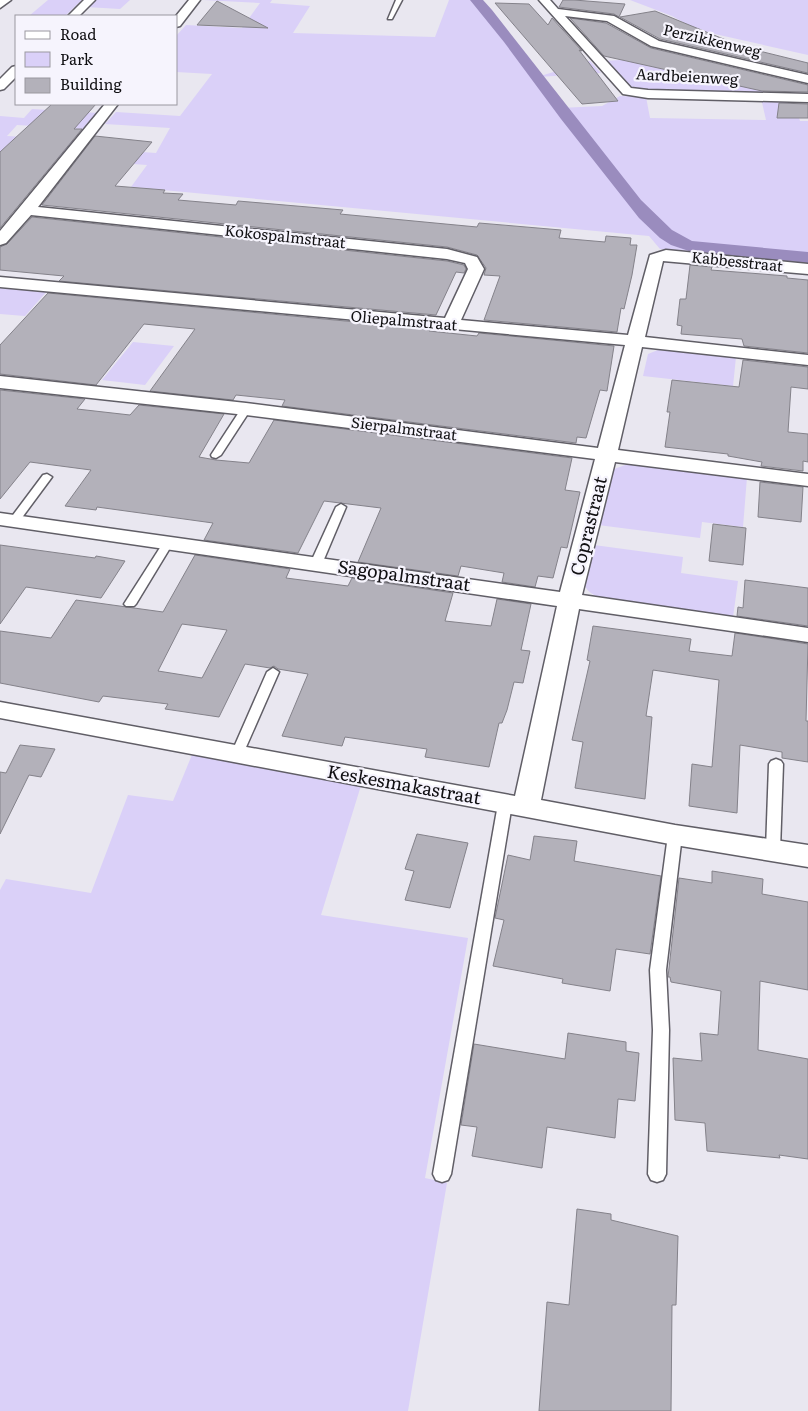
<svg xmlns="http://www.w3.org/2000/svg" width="808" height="1411" font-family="Literata,serif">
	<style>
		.green { fill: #dad0f8 }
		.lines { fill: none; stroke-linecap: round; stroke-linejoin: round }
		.canal { fill: #9a8cbe; fill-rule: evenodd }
		.building { fill: #b3b1ba; stroke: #84828a; fill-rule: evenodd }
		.service-casing { stroke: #605e66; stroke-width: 3 }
		.minor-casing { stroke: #605e66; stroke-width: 3 }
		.service { fill: #fff; fill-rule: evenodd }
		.minor { fill: #fff; fill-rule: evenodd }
		.labels { text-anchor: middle; stroke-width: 4.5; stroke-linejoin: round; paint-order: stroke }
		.far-street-label { font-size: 15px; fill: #100f12; stroke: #f6f4fd }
		.street-label { font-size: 18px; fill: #100f12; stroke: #f6f4fd }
	</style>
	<rect width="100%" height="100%" fill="#e9e7f0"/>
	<g class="green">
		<path d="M48 0H82L65 16H29Z"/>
		<path d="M94 0H130L120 9 86 7Z"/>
		<path d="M203 0H272L270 3 310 6 293 33 435 37 449 0H476L492 17 537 77 590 61 601 73 538 77 560 108 602 106 620 96 646 97 650 118 766 120 761 98 793 99 800 121H808V264L660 249 649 236 131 187 147 165 77 160 85 148 156 153 170 128 105 124 116 112 180 116 212 74 176 72V36L186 25 242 28 260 3Z"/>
		<path d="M630 0H808V55L697 30 672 16Z"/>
		<path d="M656 58 671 73 757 75 765 95 632 91 603 61Z"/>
		<path d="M32 109 98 113 84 129 17 125 7 136 76 140 60 158 0 154V116L24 118Z"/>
		<path d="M0 285 49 289 25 316 0 314Z"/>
		<path d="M133 342 174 346 145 385 102 380Z"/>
		<path d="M658 350 736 357 733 386 643 376 648 354Z"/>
		<path d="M631 463 747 477 743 527 702 522 700 538 598 525 614 469Z"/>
		<path d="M594 545 683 557 681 573 738 581 733 617 603 599C594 595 587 593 584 583Z"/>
		<path d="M196 745 363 779 321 915 468 938 425 1178 447 1183 408 1411H0V890L6 879 91 893 128 795 173 801Z"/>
	</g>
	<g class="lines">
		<path class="canal" d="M470 0H483L492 10 641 200 672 230 692 241 808 252V264L689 251 671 245 660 238 639 218 561 119 504 42Z"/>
	</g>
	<g class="building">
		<path d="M563 0H574L625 4 619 17 614 14 559 7Z"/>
		<path d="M217 1 268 28 197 25Z"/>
		<path d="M495 3 529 4 548 25 552 18 582 51 579 50 618 101 582 104Z"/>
		<path d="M655 11 743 47 808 63V73L660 39 620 17Z"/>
		<path d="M570 18 606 23 651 48 808 85V92L762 91 604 56Z"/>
		<path d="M779 103 808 104V118H777Z"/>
		<path d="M52 104H96L74 129H82L0 228V152Z"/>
		<path d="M95 136 152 142 115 186 165 190 163 193 183 194 178 200 236 205 238 201 343 210 340 214 477 227 479 223 561 230 559 238 605 242 606 236 631 238 630 245H637L632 275 624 309 621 308 617 332 484 320 500 276 484 275 486 268 477 255 447 247 42 205Z"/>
		<path d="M32 217 447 261 464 265 466 269 464 273 456 272 436 315 59 281 64 276 0 270V247L7 244Z"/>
		<path d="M690 265 712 267 711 270 787 276V278L808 280V353L744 346 742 339 681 334 682 326 677 325 680 299H686Z"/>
		<path d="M48 293 430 329 429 331 477 336 479 333 614 346 607 391 600 390 586 438 577 437 576 443 282 406 285 400 236 395 233 400 150 391 195 329 144 324 96 385 0 374V345Z"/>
		<path d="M743 360 808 367V389L791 387 788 432 808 434V462L803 461V471L761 466 762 462 728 456V454L665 447 670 412H667L672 380 739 387Z"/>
		<path d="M0 390 85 399 77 409 130 415 139 405 224 414 199 457 216 460 249 463 274 420 572 458 565 490 580 492 567 548 561 547 553 578 538 576 535 587 502 582 504 573 461 566 458 576 358 562 381 508 324 501 298 553 204 540 213 523 97 507 96 510 65 506 91 470 30 462 0 499Z"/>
		<path d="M760 482 803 487 801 522 758 517Z"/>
		<path d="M713 524 746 528 743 565 709 561Z"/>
		<path d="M0 545 95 558 96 556 125 561 101 598 26 587 0 624Z"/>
		<path d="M195 555 290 569 286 578 348 586 352 578 453 593 445 621 491 626 497 599 531 604 521 650 530 651 523 683 514 682 507 710 502 723H499L489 767 425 757 427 749 345 737 342 746 282 736 308 674 278 669 274 666 270 668 245 664 219 717 165 709 168 704 103 696 99 702 0 683V631L51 638 76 600 163 612ZM182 624 227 630 202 678 158 671Z"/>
		<path d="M745 580 808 588V626L737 616 738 607 743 608Z"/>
		<path d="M593 626 691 639 689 651 732 656 735 633 808 644 806 721H808V762L782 758V752L740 745 737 813 689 806 692 764 712 767 719 680 653 670 646 716 652 717 645 799 575 788 583 742 572 740 590 661 587 660Z"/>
		<path d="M20 745 55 749 41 777 29 775 0 834V772L6 773Z"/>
		<path d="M417 834 468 843 450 908 405 900 414 871 405 869Z"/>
		<path d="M534 836 577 841 574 861 661 876 650 954 616 949 610 991 562 983 563 979 493 966 504 920 495 918 508 855 530 860Z"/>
		<path d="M712 871 763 879 762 894 808 902V990L760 981 758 1050 808 1059V1159L779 1155 780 1158 707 1151 705 1123 675 1120 673 1058 702 1061 700 1033 718 1035 721 991 671 982 670 977H668L679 878 712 883Z"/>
		<path d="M568 1033 626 1042V1051L639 1053 635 1101 618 1099 615 1138 547 1127 542 1168 472 1156 477 1127 461 1125 474 1044 565 1059Z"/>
		<path d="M577 1209 611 1214V1220L678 1236 676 1305H672L671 1411H539L547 1302 569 1305Z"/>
	</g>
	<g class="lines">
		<defs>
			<g id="service">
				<path d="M396 0H402L392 19H388Z"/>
				<path d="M246 406 251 409 221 455 216 458 212 457 211 455 241 409Z"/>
				<path d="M47 474 52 477 18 523H10L9 521 10 519 43 475Z"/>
				<path d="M341 504 346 507 322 564 316 567 312 566 310 564 336 507Z"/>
				<path d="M168 540 173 543 136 604 134 606H126L124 604 163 543Z"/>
				<path d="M273 668 279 672 243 754 242 757H232L231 754 267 672Z"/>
				<path d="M776 759 781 761 783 764 780 850 778 854 773 855 768 854 766 850 769 764 771 761Z"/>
				<path d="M505 799 510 801 512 804 451 1174 448 1180 442 1182 436 1180 433 1174 498 804 500 801Z"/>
				<path d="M675 830 680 831 682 835 666 970 669 1030 666 1174 663 1180 657 1182 651 1180 648 1174 653 1030 650 970 668 835 670 831Z"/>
			</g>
			<g id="minor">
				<path d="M0 0H11L0 8Z"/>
				<path d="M84 0H95L79 16H68Z"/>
				<path d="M189 0H200L180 26 176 27V16Z"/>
				<path d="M539 0H550L558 9 614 16 659 41 808 75V83L651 46 607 21 565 16 631 88 648 90 808 94V102L648 98 623 94Z"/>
				<path d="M16 66V77L4 89 0 90V79L12 67Z"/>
				<path d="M105 104H118L38 207 447 249 477 257 484 269 461 320 628 335 650 255 666 250 808 264V274L663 261 645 337 808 355V365L642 347 618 450 808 474V486L615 462 582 595 808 628V642L579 609 541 800 675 825 808 845V867L675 845 0 718V702L515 796 557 606 0 525V513L560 592 595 459 246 415 0 388V376L246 403 598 448 625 345 0 287V277L445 318 468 269 465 263 447 259 31 215 6 243 0 245V231Z"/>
			</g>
		</defs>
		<use href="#service" class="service-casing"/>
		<use href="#minor" class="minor-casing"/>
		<use href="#service" class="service"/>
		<use href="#minor" class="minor"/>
	</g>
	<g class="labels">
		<g class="far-street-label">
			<text transform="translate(712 41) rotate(13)" y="5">Perzikkenweg</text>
			<text transform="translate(687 77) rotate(3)" y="5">Aardbeienweg</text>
			<text transform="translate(285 237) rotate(6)" y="5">Kokospalmstraat</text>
			<text transform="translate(737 262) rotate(6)" y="5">Kabbesstraat</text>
			<text transform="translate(404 321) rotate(5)" y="5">Oliepalmstraat</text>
			<text transform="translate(404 429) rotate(7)" y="5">Sierpalmstraat</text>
		</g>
		<g class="street-label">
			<text transform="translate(589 526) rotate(-76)" y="6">Coprastraat</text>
			<text transform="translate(404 576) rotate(8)" y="6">Sagopalmstraat</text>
			<text transform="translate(404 785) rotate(10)" y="6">Keskesmakastraat</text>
		</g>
	</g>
	<rect x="15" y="15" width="162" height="90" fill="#f6f4fd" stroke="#9a989f"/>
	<rect x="25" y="31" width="25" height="8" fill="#ffffff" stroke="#9a989f"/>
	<text x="60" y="40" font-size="15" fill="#100f12">Road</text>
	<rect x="25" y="52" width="25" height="15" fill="#dad0f8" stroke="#9a989f"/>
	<text x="60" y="65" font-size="15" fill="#100f12">Park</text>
	<rect x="25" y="78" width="25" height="15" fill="#b3b1ba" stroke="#9a989f"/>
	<text x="60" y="90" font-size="15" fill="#100f12">Building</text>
</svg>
